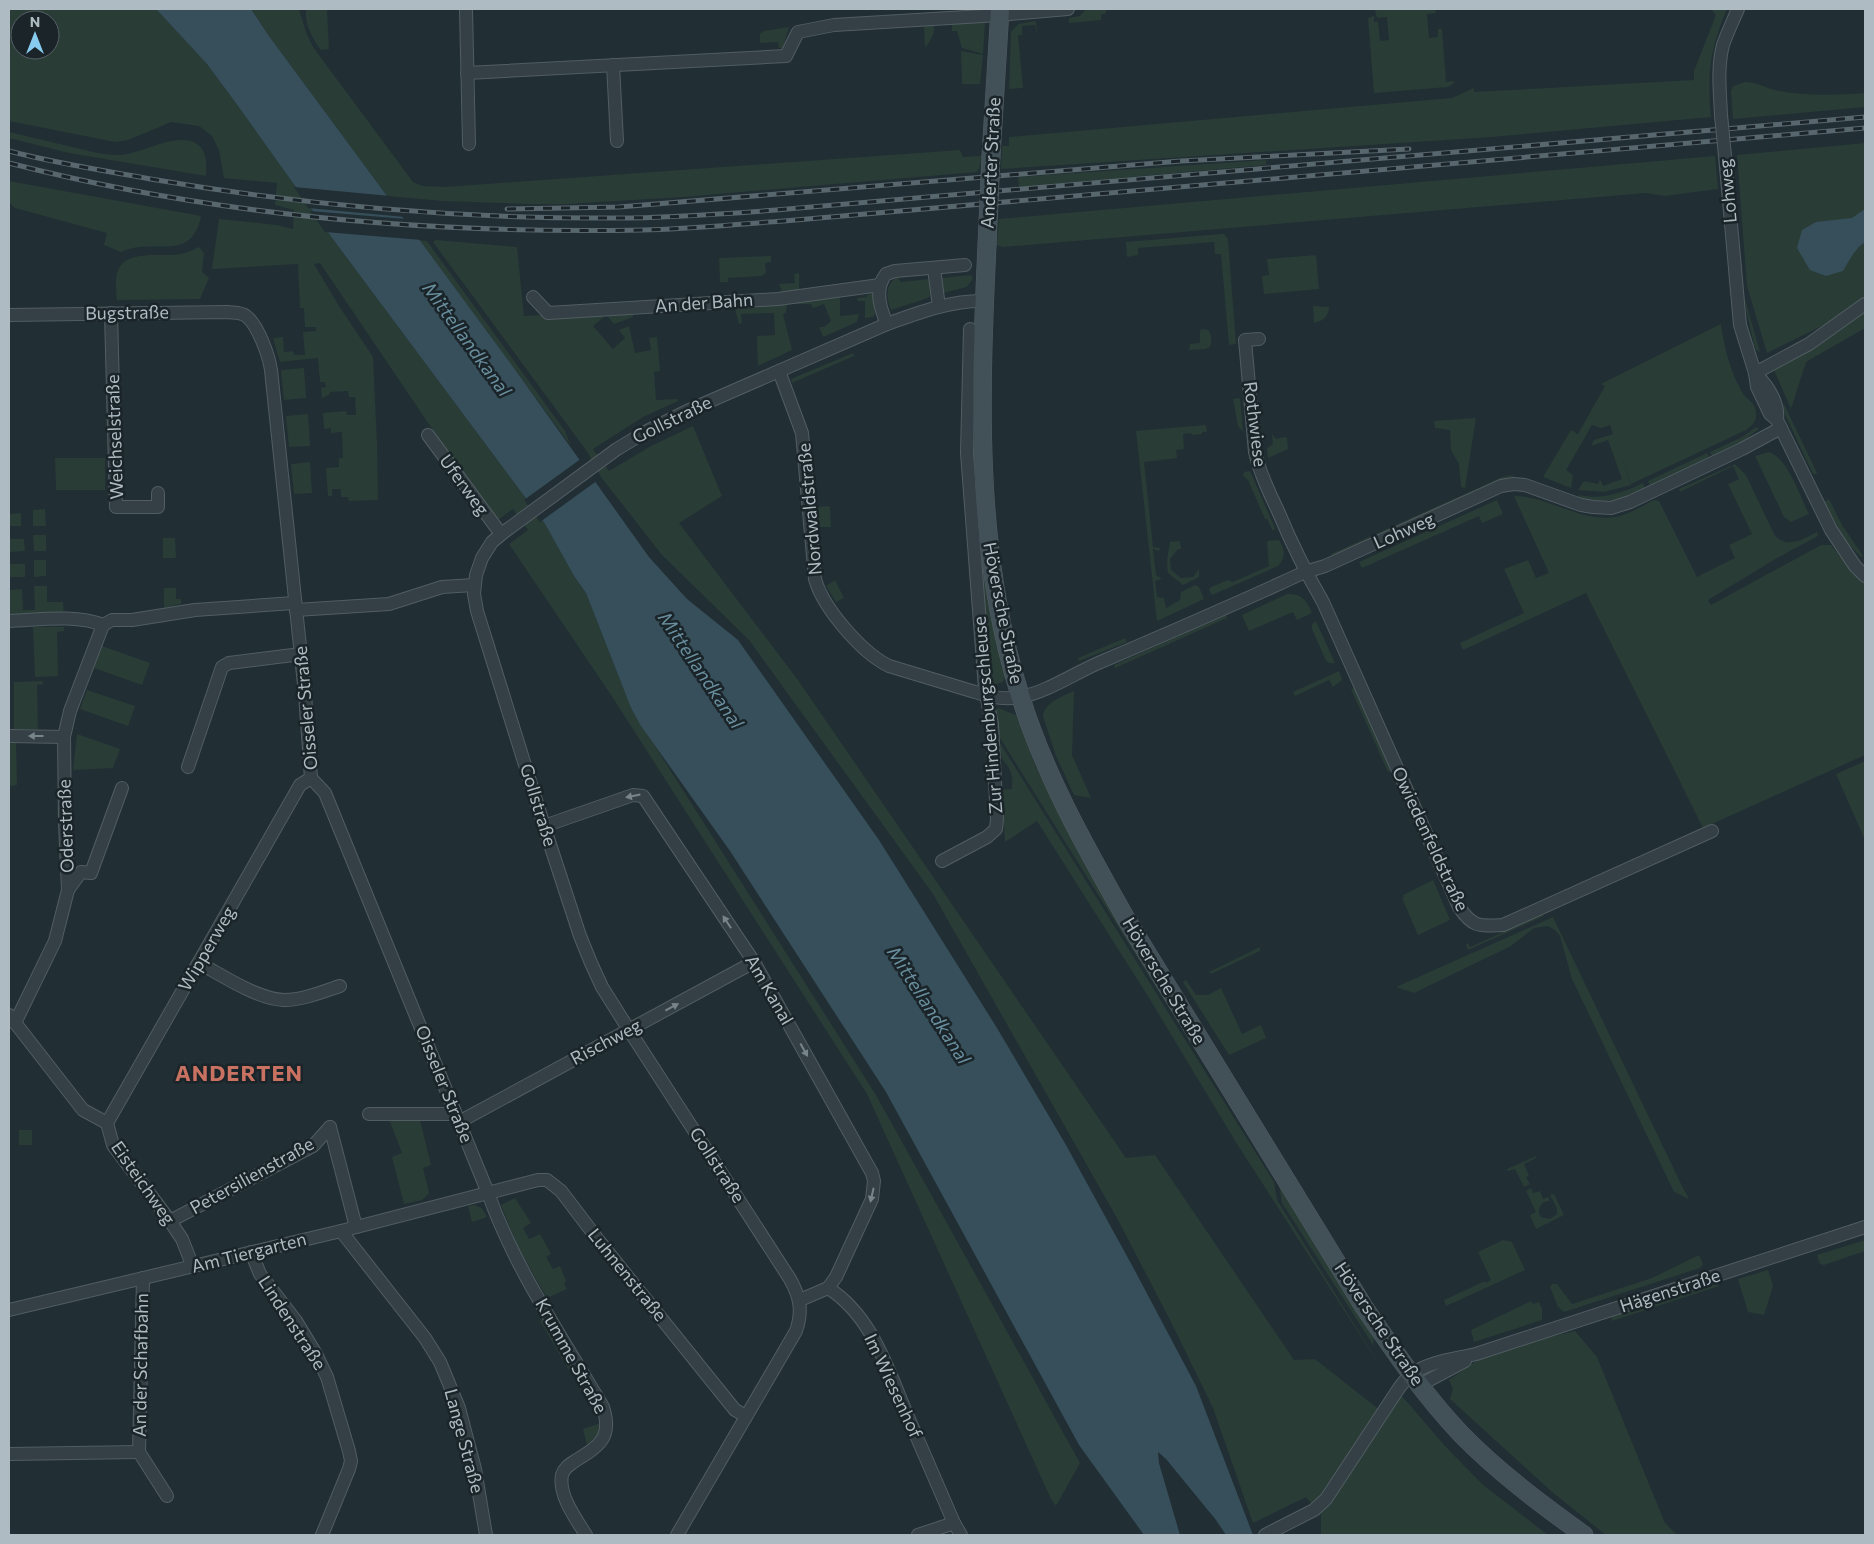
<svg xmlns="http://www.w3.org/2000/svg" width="1874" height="1544" font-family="Commissioner,sans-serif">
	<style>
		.green { fill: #293c36; fill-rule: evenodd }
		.water { fill: #364f5a }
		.pier { fill: #212e34 }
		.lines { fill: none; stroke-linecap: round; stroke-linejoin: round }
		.street-casing { stroke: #515d63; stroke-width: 14 }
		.secondary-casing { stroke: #515d63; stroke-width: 19 }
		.street { stroke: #344045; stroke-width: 12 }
		.secondary { stroke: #425057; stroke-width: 18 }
		.rail-casing { stroke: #58676d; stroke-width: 5 }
		.rail { stroke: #1a2429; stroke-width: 3; stroke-dasharray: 9; stroke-linecap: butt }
		.street-bridge-casing { stroke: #515d63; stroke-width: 14; stroke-linecap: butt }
		.secondary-bridge-casing { stroke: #515d63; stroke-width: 19; stroke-linecap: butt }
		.street-bridge { stroke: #344045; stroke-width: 12 }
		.secondary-bridge { stroke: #425057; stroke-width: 18 }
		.oneway { fill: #77848a }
		.labels { text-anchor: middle; stroke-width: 5; stroke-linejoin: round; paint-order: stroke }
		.street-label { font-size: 18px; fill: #aebbc2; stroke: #1a2429 }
		.water-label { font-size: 19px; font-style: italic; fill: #698f9e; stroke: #1a2429 }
		.district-label { font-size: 22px; font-weight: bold; letter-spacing: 1px; fill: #c97262; stroke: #1a2429 }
	</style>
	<rect width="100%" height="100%" fill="#212e34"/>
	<g class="green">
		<path d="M9 9H156L207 64 238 106 335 242 545 524 574 576 586 593 631 708 876 1095 1080 1463 1056 1506 1051 1499 867 1094 611 695 509 544 528 530 513 509 495 522 320 263 314 264 339 306 373 357 377 443 378 500 349 501 348 497H341V489H332V496H328L326 468 339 467V458H343L342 432 331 433V428L324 429 323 413 346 411 347 415H356L355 397H349L348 391 330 392 329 395 322 398 321 388 326 387 325 382H320L318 358 280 362 273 338 283 337 284 352 293 351 294 355H305L303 332 316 331V327H305L304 308H300L298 264 212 269 219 219 277 225 293 229 294 210 275 205 277 183 224 178 219 150 212 136 199 126 171 122 128 140 115 142 9 121ZM20 20H50V50H20Z"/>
		<path d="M251 9H299L306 32 313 47 413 182 422 186 444 187 960 150 963 157 981 156 980 166 977 172 683 197 567 204H529L443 201 387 196 269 36Z"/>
		<path d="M306 9H327L329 49 321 50C312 39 304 22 306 9Z"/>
		<path d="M1086 9H1107L1105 14H1101V20L1069 23V18L1080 16Z"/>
		<path d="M1384 9H1435L1436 13 1427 14 1429 38 1438 37V29H1442L1446 82 1454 81V83L1448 87 1374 93 1368 18 1374 16V22H1378L1380 41 1389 40 1387 17 1377 18 1375 10Z"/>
		<path d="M1711 9H1727C1710 49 1707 74 1711 117L1492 137 1001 169 1002 146H1009V137L1452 98 1474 88V92L1694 80V71L1716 15Z"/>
		<path d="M1036 21 1037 33 1035 25 1022 26V35H1018L1023 88 1009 89 1011 32 1018 24Z"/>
		<path d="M985 22 983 54 962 48 957 31H952V24Z"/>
		<path d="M924 25H934C935 34 931 40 925 48Z"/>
		<path d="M789 27 783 48H779L778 42 760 43V34L764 31Z"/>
		<path d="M961 51 983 55 980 84H962Z"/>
		<path d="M1745 82C1758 82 1767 89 1779 91 1806 96 1838 95 1865 93V107L1733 119 1731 91 1733 86Z"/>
		<path d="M9 132C30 137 51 142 72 147 86 150 102 155 117 155 140 155 168 135 191 141 207 146 207 163 206 176L69 153 9 138Z"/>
		<path d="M1865 143V297L1824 325 1767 353 1747 286 1737 155Z"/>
		<path d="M1715 156 1718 189 1665 196 1646 193 1003 247 997 245 999 219Z"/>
		<path d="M1266 160V165L1019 187 1018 177Z"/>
		<path d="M9 181 201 216C191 265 153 236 121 252L104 245 107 233 15 208 9 202Z"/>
		<path d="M1221 234H1224L1228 239 1236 344 1229 345 1221 254H1215L1214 242 1138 248V255L1127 257 1126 242Z"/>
		<path d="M419 240 427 241 565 431 571 446Z"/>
		<path d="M436 240 517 247 524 316 632 310 633 317 614 324 606 315 593 326 613 349 625 338 619 330 629 326 635 353 651 350 649 338 657 337 660 371 654 372 656 400 677 399 678 401 643 417 593 449 609 471 651 446 693 426 722 496 679 523 798 680 1126 1158 1155 1155 1294 1360 1315 1359 1386 1415 1396 1400 1402 1396 1445 1446 1482 1484 1548 1535H1321V1515L1306 1497 1253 1523 1213 1408 1172 1324 1118 1220 933 894 749 640 662 555 601 477 588 453 433 242Z"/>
		<path d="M199 247 204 253 202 272 209 278 200 299 117 300C116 294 116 287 116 281 117 246 159 258 181 254 187 253 193 250 199 247Z"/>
		<path d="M1316 255 1319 289 1264 294 1262 276 1269 275 1267 259Z"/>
		<path d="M771 256V262L765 263 766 272 762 276 728 278V282H720L719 258Z"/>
		<path d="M799 273V292L783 294 779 284 795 283 794 274Z"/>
		<path d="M971 275 973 278 967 287 943 293 942 278Z"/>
		<path d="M897 277 901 282 929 279 930 296 928 298 891 310C886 297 885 285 897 277Z"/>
		<path d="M873 293 875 314 873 317 865 318V301H858L857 298 867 297V295Z"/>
		<path d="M840 298V316L859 314 857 322 823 337 819 327H824L831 321 824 304 813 308 811 304H787L786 313 783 314 792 350 758 366 757 336 775 335 774 313 741 314 742 323 739 324 734 305Z"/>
		<path d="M1744 299H1745L1760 352 1756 350 1754 345Z"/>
		<path d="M1313 306 1329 307C1329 316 1323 321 1314 323Z"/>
		<path d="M1865 310V328L1806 362 1791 409 1774 370Z"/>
		<path d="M1721 324C1724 347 1730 371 1742 392 1747 401 1755 400 1756 414 1757 421 1752 426 1746 430L1631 484 1621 457 1631 485 1604 492 1578 490 1584 481 1598 484 1600 479 1603 486 1622 479 1608 440 1591 446 1594 440 1613 434 1610 425 1601 428 1592 425 1566 470 1573 475 1571 488 1543 477 1571 430 1578 434 1605 386 1601 384Z"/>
		<path d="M974 328 981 550 988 603 1005 676 1003 682 992 685 972 459Z"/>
		<path d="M1201 329 1208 330C1212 334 1212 342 1210 347L1205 349 1189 350 1190 344 1200 343V332Z"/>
		<path d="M853 353 854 356 792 383 791 379Z"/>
		<path d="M304 368 306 398 284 400 281 370Z"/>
		<path d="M1240 398 1243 432 1238 426 1233 399Z"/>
		<path d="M1784 404 1817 473 1816 474H1813L1781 406Z"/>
		<path d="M308 414 310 446 289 447 286 416Z"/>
		<path d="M1476 418 1465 488 1461 487 1459 464 1451 450 1450 430 1435 428 1434 421Z"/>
		<path d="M1205 425 1206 426 1207 432H1202V434L1192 435 1191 433 1183 434 1184 449 1176 450 1177 458 1144 462 1153 547 1160 548 1159 551 1153 549 1156 575 1162 579 1155 581 1157 597 1164 598 1166 608 1180 600 1181 592 1195 585 1199 587 1204 599 1157 621 1136 431Z"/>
		<path d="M1756 427 1759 429 1744 440 1712 456 1710 452 1742 437Z"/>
		<path d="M1272 434 1276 439 1284 437 1287 438 1288 449 1268 458 1267 448 1273 444Z"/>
		<path d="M1769 452C1788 458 1800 497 1809 514L1791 522 1784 517 1755 456Z"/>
		<path d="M1707 453 1709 457 1650 486 1648 481Z"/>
		<path d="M55 458H105V490H56Z"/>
		<path d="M310 462 312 493 294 494 291 464Z"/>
		<path d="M1735 464 1746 475 1775 536C1789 549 1803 539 1817 532L1818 536 1777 558 1708 600 1711 605 1821 545H1831L1851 570 1865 583V755L1703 828 1586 593 1463 650 1460 643 1524 613 1504 569 1528 560 1536 578 1549 573 1514 496C1549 496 1578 522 1615 517 1628 515 1642 506 1654 500L1659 501 1697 577 1735 558 1729 545 1752 534 1728 484 1739 479 1733 466 1680 492 1679 489Z"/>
		<path d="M1250 471 1275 528 1273 531 1267 519H1265L1248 480 1243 476 1244 472Z"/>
		<path d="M1514 475V476L1499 481 1332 556 1331 554 1476 489 1502 477Z"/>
		<path d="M1643 483 1645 488C1620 500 1605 504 1578 498L1579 495C1602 500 1622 493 1643 483Z"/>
		<path d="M1829 499 1842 525 1863 556 1861 557 1841 536 1824 502Z"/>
		<path d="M1497 500 1503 514 1482 523 1479 516 1362 568 1359 562Z"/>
		<path d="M830 506 831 527H818L817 507Z"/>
		<path d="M45 509 46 526H33V510Z"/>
		<path d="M21 513V526H9V514Z"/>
		<path d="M33 535H46V551H34Z"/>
		<path d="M163 538H175L176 558H163Z"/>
		<path d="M9 539H24L25 551 9 552Z"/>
		<path d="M1278 540 1280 541C1285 551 1286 557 1278 566L1212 595 1209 590 1211 587 1228 580 1233 582 1269 566 1267 541Z"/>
		<path d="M1180 541 1181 549H1178L1170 559 1171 570 1181 578 1193 577 1199 569V577L1183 585 1168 573C1166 561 1168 553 1170 542Z"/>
		<path d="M34 560H46V576L34 577Z"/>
		<rect x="9" y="564" width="16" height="13"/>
		<path d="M835 580 844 598 836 602 826 586Z"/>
		<path d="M34 586H47V602H63L64 616 9 617 10 590 22 589 23 610H35Z"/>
		<path d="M164 588H176V599H181V604L164 608Z"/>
		<path d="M1287 594C1301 593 1307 600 1312 613L1297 620 1293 612 1249 631 1242 615Z"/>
		<path d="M1226 615 1227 618 1115 668 1114 665Z"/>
		<path d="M1316 621 1335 663H1330L1326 661 1312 629V624Z"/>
		<path d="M33 627H64V631L57 632 58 676 35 677Z"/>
		<path d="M1125 638 1127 642 1079 661 1078 658Z"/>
		<path d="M102 646 150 663 142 685 94 668Z"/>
		<path d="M1339 671 1342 680 1333 687 1329 680 1295 696 1293 692Z"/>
		<path d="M43 681V684L37 685 38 729H14V682Z"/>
		<path d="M1354 688 1391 771 1388 772 1351 689Z"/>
		<path d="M87 690 135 706 128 726 80 709Z"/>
		<path d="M1074 691 1072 755 1091 798 1074 795 1056 756 1043 716C1045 702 1063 696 1074 691Z"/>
		<path d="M998 708 1016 715 1035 765 1076 844 1203 1060 1204 1064 1000 738 995 712Z"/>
		<path d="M77 734 120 749 113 768 73 770Z"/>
		<path d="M9 740H16L17 785 9 786Z"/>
		<path d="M1000 743 1274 1182 1277 1200 1389 1380 1237 1144 1149 998 1037 821 1005 842 1002 790 1012 789C1012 785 1013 777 1011 773 1006 758 1000 765 1000 743Z"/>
		<path d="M1865 761V840L1836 774Z"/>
		<path d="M1433 880 1450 920 1418 935 1402 898 1404 897 1403 895Z"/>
		<path d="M1543 914 1544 916 1468 950 1466 944 1468 943 1470 947Z"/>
		<path d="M1553 917 1682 1186 1689 1199 1674 1192 1572 979 1560 936 1555 930 1548 926 1534 928 1511 946 1414 993 1396 987Z"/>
		<path d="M1260 947V951L1211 974 1209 972Z"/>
		<path d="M1186 980 1196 995H1208L1221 988 1242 1034 1261 1025 1266 1038 1229 1055 1183 982Z"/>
		<path d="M1213 1077 1300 1215 1339 1283 1374 1338 1373 1345 1282 1203 1279 1184Z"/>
		<path d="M389 1119 420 1120 431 1165 423 1168 429 1193 422 1200 404 1204 392 1157 402 1153Z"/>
		<rect x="19" y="1130" width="13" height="15"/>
		<path d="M1536 1156V1158L1524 1164 1529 1176 1526 1177 1530 1184 1524 1187 1515 1169 1508 1171 1507 1169Z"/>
		<path d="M1531 1188 1533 1193 1540 1191 1543 1199 1548 1197 1550 1201C1541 1201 1536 1209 1541 1217L1550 1219 1557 1214V1208L1550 1195 1554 1194 1564 1215 1536 1229 1530 1215 1536 1212 1526 1191Z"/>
		<path d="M515 1198 531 1223 523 1228 529 1239 540 1234 551 1254 546 1257 553 1269 560 1266 566 1281 564 1283 567 1289 547 1298 518 1247 501 1205Z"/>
		<path d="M474 1205 482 1208 487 1217 472 1222 468 1206Z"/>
		<path d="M1503 1240 1512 1242 1525 1270 1446 1306 1444 1300 1485 1281 1486 1283 1491 1280 1478 1252Z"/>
		<path d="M1865 1240V1251L1824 1265 1820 1264 1817 1255Z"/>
		<path d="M1699 1255 1703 1264 1700 1268 1564 1312 1558 1307 1550 1287 1552 1284H1557L1572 1304 1652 1278Z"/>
		<path d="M1768 1270 1773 1286 1764 1315 1748 1312 1738 1279Z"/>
		<path d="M1717 1281 1719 1286 1612 1321 1611 1316Z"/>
		<path d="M1531 1301 1533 1304 1539 1302 1542 1309V1320L1474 1342 1471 1330Z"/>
		<path d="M543 1319 574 1370 570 1372 540 1321Z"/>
		<path d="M1575 1331 1597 1357 1665 1523 1677 1535H1606L1552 1492 1450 1399 1453 1389 1449 1380 1490 1351Z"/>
		<path d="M601 1423 598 1434 587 1445 583 1429Z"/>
	</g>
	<g class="water">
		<path d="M156 9H251L269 36 511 364 649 557 687 599 738 640 879 840 997 1028 1066 1145 1134 1269 1196 1386 1253 1535H1226L1216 1520 1166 1459 1158 1452 1159 1463 1180 1535H1144L1079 1445 886 1092 730 851 641 726 631 708 586 593 574 576 545 524 335 242 238 106 207 64Z"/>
		<path d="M1865 209V242C1855 248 1849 261 1843 271L1826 276 1810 270 1797 248 1802 230 1816 222 1852 218Z"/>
	</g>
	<g class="pier">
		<path d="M294 187 390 196 405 217 308 208Z"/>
		<path d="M310 211 406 219 422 240 325 232Z"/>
		<path d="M582 458 598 480 540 522 524 500Z"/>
	</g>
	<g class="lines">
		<defs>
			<g id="street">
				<path d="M466 9 469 144"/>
				<path d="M613 65 617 141"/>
				<path d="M467 73 786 56 798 32 834 25 999 15 1068 9"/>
				<path d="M1721 115C1720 92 1717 68 1723 45 1727 33 1733 21 1738 9"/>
				<path d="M1725 156 1740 325 1755 373 1757 387 1770 414 1777 420 1831 530 1855 566 1865 576"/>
				<path d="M934 268 939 307"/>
				<path d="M533 297 548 313 778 299 880 285"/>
				<path d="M111 313 116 507H158V493"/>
				<path d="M9 315 227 312C233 313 241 312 246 316 258 325 269 356 271 370L305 694 311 778"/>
				<path d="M887 324C880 308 874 289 886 274L895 271 965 265"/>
				<path d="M1259 339 1245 340 1255 452C1260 473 1269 492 1278 511 1291 542 1306 573 1323 602L1459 907C1473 928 1480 926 1503 925L1712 831"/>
				<path d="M779 371 802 433 815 579C823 608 862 653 889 666L975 692C989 697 1004 700 1020 697 1046 693 1078 671 1103 661 1171 632 1238 603 1305 572L1325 566 1501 486 1514 484 1525 485 1581 505 1593 507 1611 508 1630 502 1742 449 1781 428"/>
				<path d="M1755 373 1809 344 1865 304"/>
				<path d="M1755 373C1767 385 1779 402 1777 420"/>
				<path d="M428 435 501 534"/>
				<path d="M296 610 389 604 442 587 474 585"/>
				<path d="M9 621C39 620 74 614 103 625"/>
				<path d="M9 736 64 737"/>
				<path d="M188 767 222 667 229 663 301 654"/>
				<path d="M311 778 325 793 488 1193C515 1269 562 1337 603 1407 613 1438 599 1446 575 1461 569 1465 564 1468 562 1475 558 1495 576 1519 586 1535"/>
				<path d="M544 826 633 795 643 796 754 962 872 1173 874 1181 872 1199 836 1277 828 1288"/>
				<path d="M942 861 987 837 996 829 997 819 992 724 985 689 967 453 970 329"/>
				<path d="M68 890 81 872 91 873 122 788"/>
				<path d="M199 963C222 975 257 999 284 1000 303 1000 322 992 340 986"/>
				<path d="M9 1015 83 1110 107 1123 113 1145 170 1221 182 1239 193 1267"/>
				<path d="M15 1023 55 941 68 890 65 823 64 737 70 711 103 625 112 620H132L195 610 294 603"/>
				<path d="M369 1114H455"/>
				<path d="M459 1122 754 962"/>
				<path d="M107 1123 300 785 311 778"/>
				<path d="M330 1127 356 1227"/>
				<path d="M170 1221 313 1146 330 1127"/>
				<path d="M341 1231 425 1338 440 1362 459 1408 475 1469 486 1535"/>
				<path d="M251 1252 260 1274 296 1321 316 1354 327 1377 349 1451 351 1461 349 1469 322 1535"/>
				<path d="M143 1278 139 1452 167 1496"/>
				<path d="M800 1300 828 1288C873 1316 889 1373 909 1419 924 1453 939 1488 954 1523"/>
				<path d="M9 1310 341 1231 538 1180H547L561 1191 599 1241 735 1410 746 1416"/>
				<path d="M1420 1385 1465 1361"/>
				<path d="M9 1454 139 1452"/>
				<path d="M677 1535 796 1331C803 1311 800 1297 790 1279L629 1030 602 987 591 963 580 936 544 826 477 611 474 594 476 575 482 558 492 542 504 532 617 449 647 431 687 411 887 324C918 313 951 300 984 301"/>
				<path d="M918 1535 954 1523 961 1535"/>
				<path d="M1265 1535 1314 1510 1326 1499 1399 1388C1403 1383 1407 1377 1412 1374 1430 1361 1455 1359 1476 1354L1865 1227"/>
			</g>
			<g id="secondary">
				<path d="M991 156 1000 9"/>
				<path d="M987 245C980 395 974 550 1020 695 1044 774 1085 846 1125 917L1364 1307C1394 1351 1424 1395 1461 1434 1498 1472 1541 1504 1584 1535"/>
			</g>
		</defs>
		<use href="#street" class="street-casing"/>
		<use href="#secondary" class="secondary-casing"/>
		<use href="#street" class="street"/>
		<use href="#secondary" class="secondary"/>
		<defs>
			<g id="rail">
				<path d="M9 151C58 164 107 171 157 180 309 206 463 219 617 218 670 218 723 214 776 210L1865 117"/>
				<path d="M9 163C215 216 430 234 643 230 690 229 737 224 784 221L1865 128"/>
				<path d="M507 209 619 207 1181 161 1409 149"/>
			</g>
		</defs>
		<use href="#rail" class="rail-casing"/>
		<use href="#rail" class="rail"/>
		<defs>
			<path id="street-bridge" d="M1721 115 1725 156"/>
			<path id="secondary-bridge" d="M987 245 991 156"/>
		</defs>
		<use href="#street-bridge" class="street-bridge-casing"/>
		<use href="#secondary-bridge" class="secondary-bridge-casing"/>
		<use href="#street-bridge" class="street-bridge"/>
		<use href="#secondary-bridge" class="secondary-bridge"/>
	</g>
	<defs><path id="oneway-solid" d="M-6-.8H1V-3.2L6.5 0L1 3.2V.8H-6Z" transform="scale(1.25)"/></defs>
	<g class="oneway">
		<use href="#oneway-solid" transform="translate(36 736) rotate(-180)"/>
		<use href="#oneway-solid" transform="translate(633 796) rotate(169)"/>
		<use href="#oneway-solid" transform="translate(727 922) rotate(-123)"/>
		<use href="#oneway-solid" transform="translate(672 1007) rotate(-28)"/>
		<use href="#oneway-solid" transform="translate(804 1050) rotate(61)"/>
		<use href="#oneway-solid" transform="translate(872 1195) rotate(103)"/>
	</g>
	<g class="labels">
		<g class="street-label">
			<text transform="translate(991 163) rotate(-87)" y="6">Anderter Straße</text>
			<text transform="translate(1728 191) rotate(-95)" y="6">Lohweg</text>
			<text transform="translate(704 303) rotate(-4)" y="6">An der Bahn</text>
			<text transform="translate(127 313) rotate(-1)" y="6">Bugstraße</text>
			<text transform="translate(672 420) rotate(-26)" y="6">Gollstraße</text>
			<text transform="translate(1255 424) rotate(83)" y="6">Rothwiese</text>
			<text transform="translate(115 437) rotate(-92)" y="6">Weichselstraße</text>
			<text transform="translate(464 485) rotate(54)" y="6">Uferweg</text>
			<text transform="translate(810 509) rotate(-95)" y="6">Nordwaldstraße</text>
			<text transform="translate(1404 531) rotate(-24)" y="6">Lohweg</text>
			<text transform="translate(1003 613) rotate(79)" y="6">Höversche Straße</text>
			<text transform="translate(306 708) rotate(-95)" y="6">Oisseler Straße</text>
			<text transform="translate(988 715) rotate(-95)" y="6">Zur Hindenburgschleuse</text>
			<text transform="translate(538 805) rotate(73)" y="6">Gollstraße</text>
			<text transform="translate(66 826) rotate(-92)" y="6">Oderstraße</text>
			<text transform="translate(1430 839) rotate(65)" y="6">Owiedenfeldstraße</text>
			<text transform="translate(207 949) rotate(-60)" y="6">Wipperweg</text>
			<text transform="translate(1164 981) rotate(59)" y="6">Höversche Straße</text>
			<text transform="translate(769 990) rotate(60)" y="6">Am Kanal</text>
			<text transform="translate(606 1042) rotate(-28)" y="6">Rischweg</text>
			<text transform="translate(444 1084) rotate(68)" y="6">Oisseler Straße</text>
			<text transform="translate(717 1165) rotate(57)" y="6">Gollstraße</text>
			<text transform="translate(252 1176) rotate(-29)" y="6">Petersilienstraße</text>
			<text transform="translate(143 1183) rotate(55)" y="6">Eisteichweg</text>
			<text transform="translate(249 1253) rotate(-14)" y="6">Am Tiergarten</text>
			<text transform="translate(627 1275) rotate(51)" y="6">Luhnenstraße</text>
			<text transform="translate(1670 1291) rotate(-18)" y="6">Hägenstraße</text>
			<text transform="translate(292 1323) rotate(57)" y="6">Lindenstraße</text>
			<text transform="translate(1379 1324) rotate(56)" y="6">Höversche Straße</text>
			<text transform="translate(571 1356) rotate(61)" y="6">Krumme Straße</text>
			<text transform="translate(141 1365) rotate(-89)" y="6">An der Schafbahn</text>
			<text transform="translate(893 1386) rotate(65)" y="6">Im Wiesenhof</text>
			<text transform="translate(464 1441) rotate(75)" y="6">Lange Straße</text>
		</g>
		<g class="water-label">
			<text transform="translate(467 339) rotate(54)" y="7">Mittellandkanal</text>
			<text transform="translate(701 670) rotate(56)" y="7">Mittellandkanal</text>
			<text transform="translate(929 1005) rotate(57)" y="7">Mittellandkanal</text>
		</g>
		<g class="district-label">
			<text x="239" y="1081">ANDERTEN</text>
		</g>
	</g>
	<rect width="1874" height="1544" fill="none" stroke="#aebbc2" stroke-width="20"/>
	<g transform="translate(35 35)"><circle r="24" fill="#1a2429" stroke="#556066"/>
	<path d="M0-4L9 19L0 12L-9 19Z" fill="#87cbee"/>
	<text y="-8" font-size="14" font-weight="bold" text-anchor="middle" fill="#aebbc2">N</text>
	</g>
</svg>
